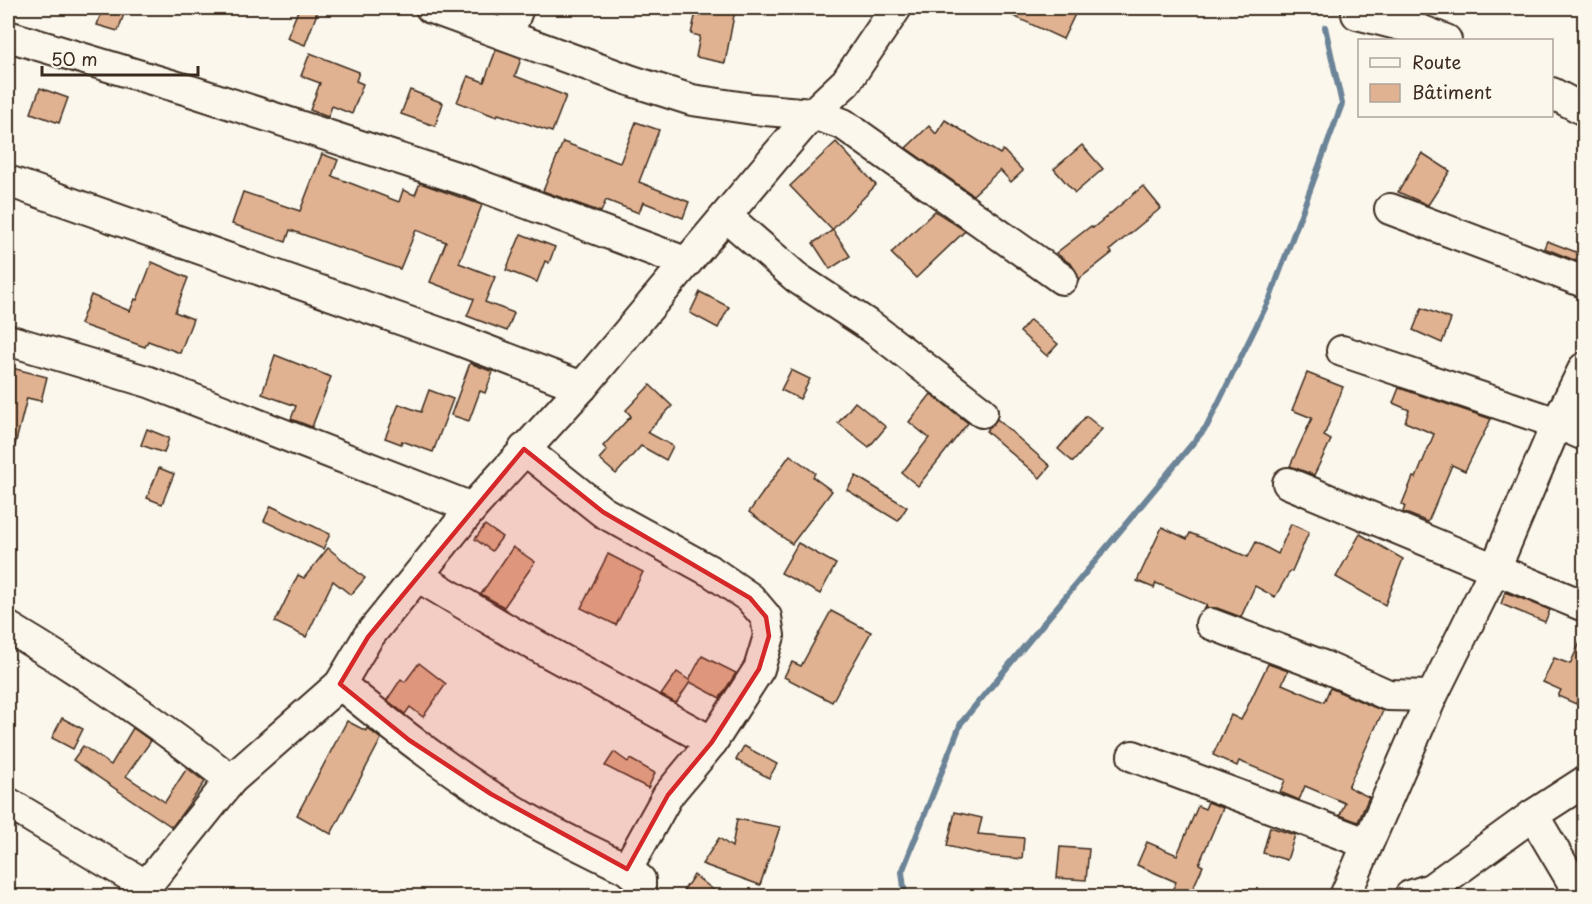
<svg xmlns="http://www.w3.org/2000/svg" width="1592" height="904" font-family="'Playpen Sans',sans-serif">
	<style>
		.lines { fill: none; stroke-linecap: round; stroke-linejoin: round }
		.stream { stroke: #6c8498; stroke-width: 6 }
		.building { fill: #e0b291; stroke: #3b2a1e; stroke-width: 1.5 }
		.minor-casing { stroke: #3b2a1e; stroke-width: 34 }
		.minor { stroke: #fbf7ec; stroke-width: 30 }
		.marked { fill: #d62828; fill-opacity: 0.2; stroke: #d62828; stroke-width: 4.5; stroke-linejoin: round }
	</style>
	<rect width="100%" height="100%" fill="#fbf7ec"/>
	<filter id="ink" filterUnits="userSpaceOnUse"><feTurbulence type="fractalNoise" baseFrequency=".0167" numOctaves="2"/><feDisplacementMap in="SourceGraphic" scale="12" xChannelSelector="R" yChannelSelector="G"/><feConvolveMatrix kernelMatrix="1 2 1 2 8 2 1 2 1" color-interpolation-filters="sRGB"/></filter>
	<g filter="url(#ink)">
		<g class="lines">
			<path class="stream" d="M905 896 902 872 961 723 1207 426 1270 298 1342 104 1325 27"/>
		</g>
		<g class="building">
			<path d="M103 8H126L118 31 97 25Z"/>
			<path d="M299 8H319L305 45 287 38Z"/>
			<path d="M697 8 735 10 725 63 696 57 700 36 691 34Z"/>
			<path d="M996 8H1078L1063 39Z"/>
			<path d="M496 50 521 59 515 76 566 96 552 132 498 114 497 117 457 102 468 76 484 82Z"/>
			<path d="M310 53 359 72 356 81 363 84 352 114 332 106 328 117 310 110 320 83 301 76Z"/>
			<path d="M40 88 68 98 59 123 31 113Z"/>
			<path d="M410 90 443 103 435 126 401 114Z"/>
			<path d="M945 120 1000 154 1003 150 1023 171 1011 182 1000 170 973 195 906 148 929 126 936 134Z"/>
			<path d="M636 122 659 130 639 182 689 202 683 218 643 202 639 213 606 200 601 212 543 191 563 142 620 163Z"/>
			<path d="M836 142 876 185 832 230 790 186Z"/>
			<path d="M1082 145 1103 169 1075 193 1054 169Z"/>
			<path d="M1422 153 1450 171 1428 205 1398 192Z"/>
			<path d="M322 154 338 160 332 176 399 202 403 190 415 195 420 183 482 205 459 263 495 277 485 302 514 313 507 331 467 316 474 299 430 282 446 242 416 230 400 269 290 230 286 242 232 224 243 192 300 211Z"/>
			<path d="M1143 186 1161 208 1110 250 1112 253 1079 279 1072 265 1056 253 1091 226 1093 228Z"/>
			<path d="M935 211 965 231 916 278 891 253Z"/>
			<path d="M833 230 850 256 830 269 813 243Z"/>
			<path d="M521 234 555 247 549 263 545 261 537 282 506 270Z"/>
			<path d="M1547 241 1584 255V264L1544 248Z"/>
			<path d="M152 262 188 278 175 312 193 319 180 353 148 341 145 347 80 324 91 295 130 311 135 299 137 300Z"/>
			<path d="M700 292 729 307 718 328 690 313Z"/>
			<path d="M1422 308 1451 319 1442 343 1413 330Z"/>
			<path d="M1030 320 1058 344 1047 356 1020 332Z"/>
			<path d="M275 355 331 377 312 427 291 419 296 406 262 394Z"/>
			<path d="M470 363 493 372 485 393 480 391 469 421 451 415Z"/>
			<path d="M8 367 47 377 41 401 27 398 13 453 8 452Z"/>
			<path d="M791 370 810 379 800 399 781 390Z"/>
			<path d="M1307 373 1343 387 1324 436 1331 440 1314 475 1290 466 1312 418 1292 410Z"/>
			<path d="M650 385 672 406 647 432 673 446 666 460 641 446 616 474 599 459 607 450 603 446 631 416 626 410Z"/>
			<path d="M1399 388 1491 419 1465 471 1452 465 1428 522 1403 512 1405 506 1402 504 1413 477 1416 478 1434 434 1405 422 1409 410 1393 403Z"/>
			<path d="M429 390 453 399 433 452 402 441 401 444 385 438 399 404 421 412Z"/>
			<path d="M931 394 968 423 918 486 902 473 929 438 909 422Z"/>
			<path d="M855 402 886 427 869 447 838 423Z"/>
			<path d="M1086 416 1102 429 1073 462 1058 449Z"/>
			<path d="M997 419 1050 466 1040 478 986 431Z"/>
			<path d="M147 429 169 438 164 453 141 445Z"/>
			<path d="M790 455 815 473 813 477 832 491 792 544 749 512Z"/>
			<path d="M159 468 174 474 162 504 147 498Z"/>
			<path d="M856 476 907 507 898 521 847 490Z"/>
			<path d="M271 506 330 534 323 549 264 521Z"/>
			<path d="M1291 524 1309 532 1292 571H1290L1275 597 1255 586 1241 617 1217 608H1205L1207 605 1156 583 1154 588 1137 581 1162 527 1187 539 1190 533 1248 557 1256 542 1278 554Z"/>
			<path d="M485 525 502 537 492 551 475 539Z"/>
			<path d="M1360 534 1403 559 1385 605 1336 577Z"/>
			<path d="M798 543 836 564 820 594 781 573Z"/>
			<path d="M513 547 535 562 504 607 481 594Z"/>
			<path d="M328 548 365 578 351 595 333 581 306 637 275 622 298 575 304 578Z"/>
			<path d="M608 554 643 572 616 625 581 608Z"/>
			<path d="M1505 592 1550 610 1545 622 1501 604Z"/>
			<path d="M831 611 871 632 832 702 784 677 792 662 801 666Z"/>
			<path d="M1584 634V683L1576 704 1558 696 1561 690 1543 682 1554 658 1570 664Z"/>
			<path d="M702 656 736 673 720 698 690 682 676 703 661 695 677 672 689 680Z"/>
			<path d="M419 663 446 684 423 717 410 707 405 714 387 700 401 679 405 682Z"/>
			<path d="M1268 664 1288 671 1282 684 1324 702 1330 688 1383 711 1348 787 1369 797 1358 822 1340 815 1345 803 1305 786 1299 800 1280 792 1285 780 1239 761 1237 766 1213 755 1231 715 1241 720Z"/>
			<path d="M62 718 83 729 73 749 52 738Z"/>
			<path d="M347 721 366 731 367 728 381 739 331 834 297 815Z"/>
			<path d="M133 728 151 741 126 776 165 802 187 768 205 782 172 827 73 760 83 746 111 765Z"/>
			<path d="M744 746 777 764 769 778 736 760Z"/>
			<path d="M614 752 628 762 630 759 655 773 648 788 605 766Z"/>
			<path d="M1208 802 1223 808 1199 864 1203 866 1189 897H1169L1176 882 1137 865 1147 842 1177 855 1198 806 1205 809Z"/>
			<path d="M955 812 982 818 978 834 1024 838 1022 859 989 856 947 846Z"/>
			<path d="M737 819 780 827 760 885 702 864 719 838 732 847Z"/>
			<path d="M1270 827 1295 835 1287 860 1263 853Z"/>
			<path d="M1060 847 1089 849 1086 880 1057 878Z"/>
			<path d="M694 875 723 897H679Z"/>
		</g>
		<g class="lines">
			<defs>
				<g id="minor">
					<path d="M431 8 632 81 692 100 753 109 812 114 843 124 1062 279"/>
					<path d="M1357 14 1420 30 1446 40"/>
					<path d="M508 35 518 8"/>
					<path d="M8 36 191 91 465 180 685 262"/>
					<path d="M1552 93 1584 110"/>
					<path d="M8 181 451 337 582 387"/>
					<path d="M1390 209 1584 282"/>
					<path d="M726 216 797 278 873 328 982 412"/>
					<path d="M8 340 149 382 472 508"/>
					<path d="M1342 351 1557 423 1584 435"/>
					<path d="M524 449 603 512 712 572 750 598 766 617 769 636 759 669 712 742 668 795 627 869"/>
					<path d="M1288 483 1584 606"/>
					<path d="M419 577 513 633 712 742"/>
					<path d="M1211 624 1323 666 1388 695 1432 696"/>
					<path d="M8 627C85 673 160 724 231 780"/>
					<path d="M340 684C402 735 467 785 537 824 567 840 597 854 627 869L640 880V896"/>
					<path d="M1133 756 1366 843"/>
					<path d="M8 803 147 886"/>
					<path d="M1533 815 1581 896"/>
					<path d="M138 896 231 780 340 684 368 637 472 508 582 387 776 156 812 114 846 82 896 8"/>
					<path d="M1345 896 1432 696 1495 569 1557 423 1584 368"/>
					<path d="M1410 896 1431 889 1533 815 1584 782"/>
				</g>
			</defs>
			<use href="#minor" class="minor-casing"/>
			<use href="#minor" class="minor"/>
		</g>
	</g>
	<path class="marked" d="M524 449 603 512 750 598 766 617 769 636 759 669 712 742 668 795 627 869 491 794 409 740 340 684 368 637Z"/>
	<rect width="1592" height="904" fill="none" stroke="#fbf7ec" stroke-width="30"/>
	<rect x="15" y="15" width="1562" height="874" fill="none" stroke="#3b2a1e" stroke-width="2" filter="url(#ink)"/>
	<rect x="1358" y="39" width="195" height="78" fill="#fbf7ec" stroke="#aea59a" stroke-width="1.5"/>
	<rect x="1370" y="58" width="30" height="9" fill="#fbf7ec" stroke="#aea59a" stroke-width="1.5"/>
	<text x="1412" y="69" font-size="18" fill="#3b2a1e">Route</text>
	<rect x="1370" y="84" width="30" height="18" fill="#e0b291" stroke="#aea59a" stroke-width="1.5"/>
	<text x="1412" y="99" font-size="18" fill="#3b2a1e">Bâtiment</text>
	<path d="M42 66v9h156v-9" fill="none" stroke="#3b2a1e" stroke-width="3"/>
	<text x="51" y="66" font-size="18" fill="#3b2a1e" stroke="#fbf7ec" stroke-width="4.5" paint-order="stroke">50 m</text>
</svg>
